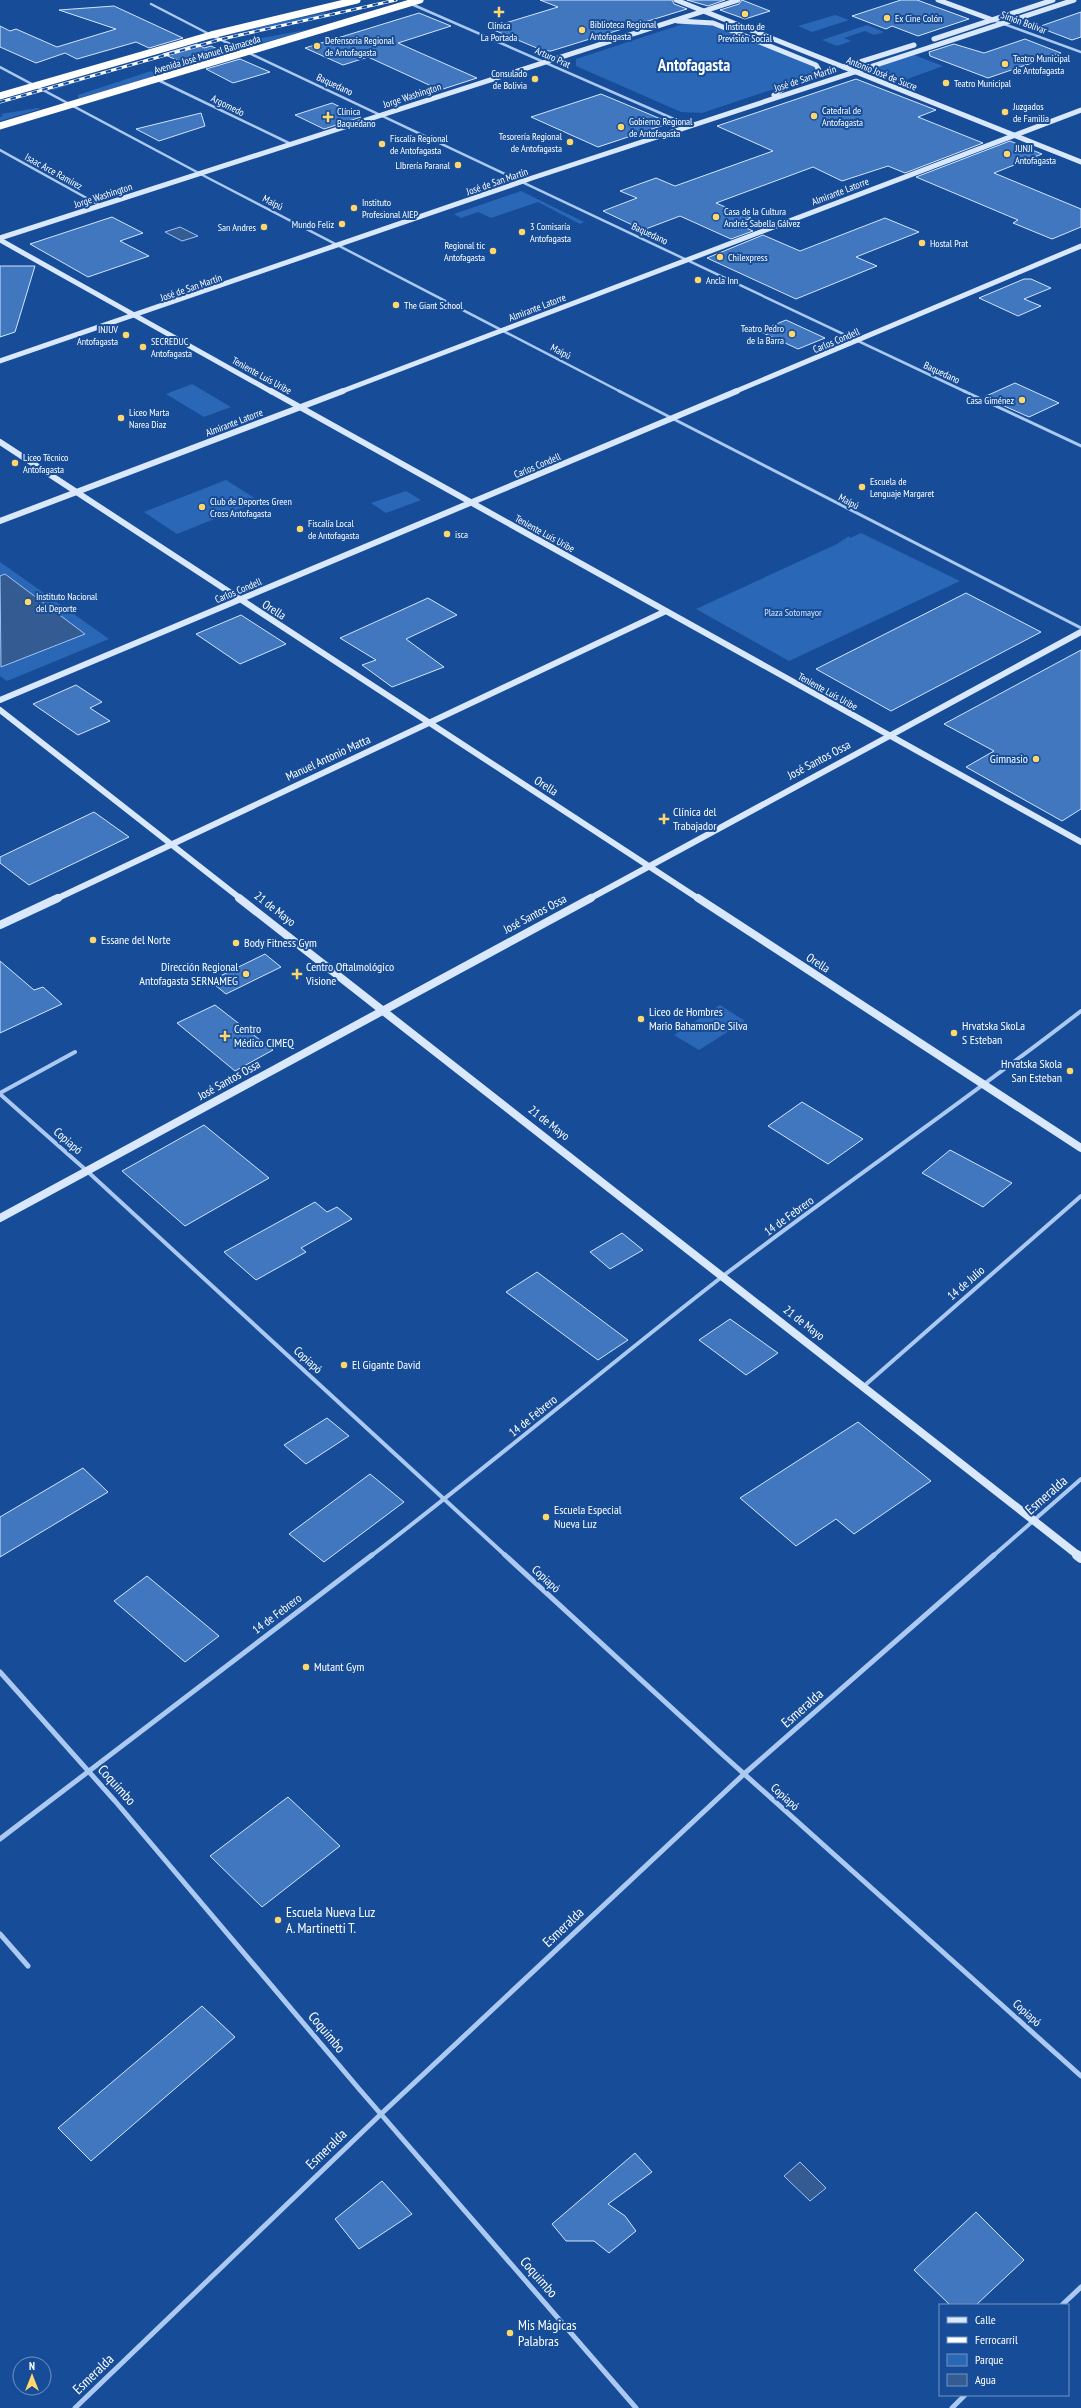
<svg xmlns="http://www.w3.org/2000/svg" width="1081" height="2408" font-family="'PT Sans Narrow',sans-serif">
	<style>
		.green { fill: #2a67b6 }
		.water { fill: #345b92; stroke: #9dc4f4 }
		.building { fill: #4077bf; stroke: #d2e4fc }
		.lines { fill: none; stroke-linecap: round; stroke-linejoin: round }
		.street-far3 { stroke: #abc9f1; stroke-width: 2.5 }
		.street-far2 { stroke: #abc9f1; stroke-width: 3 }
		.street-far1 { stroke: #abc9f1; stroke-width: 4 }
		.street { stroke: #abc9f1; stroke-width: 5 }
		.secondary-far3 { stroke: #d9e8fc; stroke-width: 5 }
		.secondary-far2 { stroke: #d9e8fc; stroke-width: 6 }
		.secondary-far1 { stroke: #d9e8fc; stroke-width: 8 }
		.secondary { stroke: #d9e8fc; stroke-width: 10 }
		.highway { stroke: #fff; stroke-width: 7 }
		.rail-casing { stroke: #fff; stroke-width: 3 }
		.rail { stroke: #174d98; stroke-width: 2; stroke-dasharray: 5.5; stroke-linecap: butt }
		.poi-dot { fill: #ffd76b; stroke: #174d98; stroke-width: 1.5 }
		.labels { text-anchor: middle; stroke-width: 4; stroke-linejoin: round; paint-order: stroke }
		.far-poi-label { font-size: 10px; fill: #fff; stroke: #174d98; text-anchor: start }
		.far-street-label { font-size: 10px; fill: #fff; stroke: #174d98 }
		.far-park-label { font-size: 10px; fill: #d2e4fc; stroke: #174d98 }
		.street-label { font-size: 12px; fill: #fff; stroke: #174d98 }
		.poi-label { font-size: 12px; fill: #fff; stroke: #174d98; text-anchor: start }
		.near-street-label { font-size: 14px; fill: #fff; stroke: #174d98 }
		.near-poi-label { font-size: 14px; fill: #fff; stroke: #174d98; text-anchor: start }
		.far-town-label { font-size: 17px; font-weight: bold; fill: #fff; stroke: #174d98 }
	</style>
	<rect width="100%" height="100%" fill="#174d98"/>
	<g class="green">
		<path d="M327 12 320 18 241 32 238 31Z"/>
		<path d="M835 15 849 20 812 32 798 26Z"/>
		<path d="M689 22 713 23 808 61 819 70 816 75 702 113 681 112 576 66V59Z"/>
		<path d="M867 25 884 32 874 35 865 31 844 38 851 41 837 46 822 40Z"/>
		<path d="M311 29 263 43 256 39Z"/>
		<path d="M914 55 943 66 902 81 869 69Z"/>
		<path d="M132 65H134L53 90 51 89Z"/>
		<path d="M151 71 157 75 78 99V95Z"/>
		<path d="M38 108 40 109 0 121V117L3 116 1 114Z"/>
		<path d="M521 191 584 222 580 224 538 202 491 218 478 212 461 218 454 214Z"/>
		<path d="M192 384 231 407 204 417 166 394Z"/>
		<path d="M226 480 259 501 177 534 144 512Z"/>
		<path d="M406 491 421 500 386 513 371 503Z"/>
		<path d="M861 533 960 581 789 661 696 609 837 544 849 536 850 538Z"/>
		<path d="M0 562 109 639 7 681 0 676Z"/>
		<path d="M720 1005 745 1021 699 1050 674 1035Z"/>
	</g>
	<g class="water">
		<path d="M180 227 198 236 182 241 165 232Z"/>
		<path d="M5 574 85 634 1 667 0 576Z"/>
		<path d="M800 2162 826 2188 810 2201 784 2176Z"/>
	</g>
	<g class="building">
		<path d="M540 0H672L674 4 687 9 551 51H544L489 28 558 7Z"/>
		<path d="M687 0H725L708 6Z"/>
		<path d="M742 0 770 11 745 19 720 10 739 4Z"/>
		<path d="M901 0H917L969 19 918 36 892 26 886 29 852 16Z"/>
		<path d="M114 6 183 38 149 48 136 42 77 59 65 53 36 63 0 47V26L10 31 16 29 57 47 116 29 59 10Z"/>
		<path d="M1081 12V37L1072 40 1038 27Z"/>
		<path d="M419 13 451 26 398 43 477 78 440 90 368 57 343 65 305 48Z"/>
		<path d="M1025 39 1061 53 988 78 930 56 929 52 954 44 984 53Z"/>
		<path d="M197 44 204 48 211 46 226 53 186 64 163 54Z"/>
		<path d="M240 59 270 72 233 83 206 69Z"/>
		<path d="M856 79 936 110 918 117 983 143 905 173 888 166 842 181 813 167 716 203 751 218 737 224 753 231 731 239 680 216 643 230 603 211 637 198 620 191 656 178 675 186 773 151 717 126Z"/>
		<path d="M601 94 649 114 670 123 598 147 531 117Z"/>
		<path d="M332 103 361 117 324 129 295 115Z"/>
		<path d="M201 113 205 126 159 141 136 129Z"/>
		<path d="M1010 141 1042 154 994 173 1081 209V227L1052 239 1013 223 1018 220 916 177Z"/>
		<path d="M112 217 143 233 120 241 149 256 88 277 30 244Z"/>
		<path d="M885 218 919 232 856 257 877 266 796 299 707 258 763 235 800 251Z"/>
		<path d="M0 266H35L15 332 0 337Z"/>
		<path d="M1024 279H1031L1051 288 1024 299 1041 306 1018 316 979 298Z"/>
		<path d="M786 320 825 338 798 349 759 331Z"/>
		<path d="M1015 383 1059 403 1029 417 984 397Z"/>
		<path d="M966 593 1041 632 891 711 816 669Z"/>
		<path d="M428 598 457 615 406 639 444 667 392 687 362 665 376 660 340 638Z"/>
		<path d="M241 615 286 644 240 664 196 634Z"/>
		<path d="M1081 650V809L1062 821 966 767 994 751 944 724Z"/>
		<path d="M76 685 102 702 90 708 110 721 78 735 33 704Z"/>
		<path d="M94 812 129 837 29 885 0 863V857Z"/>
		<path d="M265 954 281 967 226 994 210 981Z"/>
		<path d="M0 961 34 990 43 987 62 1004 0 1033Z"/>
		<path d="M215 1005 273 1050 235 1071 177 1023Z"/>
		<path d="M802 1102 863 1139 828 1164 768 1126Z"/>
		<path d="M204 1125 269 1178 185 1226 122 1171Z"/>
		<path d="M950 1150 1012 1183 983 1207 922 1173Z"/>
		<path d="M315 1202 327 1212 337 1207 352 1219 301 1248 306 1252 256 1280 224 1252Z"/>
		<path d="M622 1233 643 1250 610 1269 590 1252Z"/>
		<path d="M537 1272 628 1340 598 1360 506 1292Z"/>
		<path d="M730 1319 778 1353 746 1375 699 1340Z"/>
		<path d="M327 1418 349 1436 306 1464 284 1445Z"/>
		<path d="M858 1422 931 1481 854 1534 836 1519 796 1546 740 1498Z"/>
		<path d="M83 1468 108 1492 0 1557V1517Z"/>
		<path d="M370 1474 404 1502 324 1562 289 1534Z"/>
		<path d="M147 1576 219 1636 185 1662 114 1601Z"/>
		<path d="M288 1797 340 1846 262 1907 210 1856Z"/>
		<path d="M202 2006 235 2037 91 2161 58 2128Z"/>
		<path d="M635 2153 652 2172 608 2204 625 2216 636 2231 609 2253 594 2241H566L552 2224Z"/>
		<path d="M382 2181 412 2214 359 2249 335 2219Z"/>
		<path d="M976 2212 1024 2260 976 2305H950L914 2270Z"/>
	</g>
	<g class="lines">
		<g class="street-far3">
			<path d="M409 3 690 126"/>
			<path d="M151 4 211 35 966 392"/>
			<path d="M993 20 1081 52"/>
			<path d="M0 67 210 179 621 392"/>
			<path d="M158 80 291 144"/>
			<path d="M0 150 101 206"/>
		</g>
		<g class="street-far2">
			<path d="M619 391 1081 628"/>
			<path d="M964 391 1081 446"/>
		</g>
		<g class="street-far1">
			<path d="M0 1093 75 1052"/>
			<path d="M0 1094 87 1171 506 1556"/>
			<path d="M864 1386 1081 1196"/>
			<path d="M371 1556C490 1465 605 1368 723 1276 841 1186 964 1102 1081 1011"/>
			<path d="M993 1556 1081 1479"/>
		</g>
		<g class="street">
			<path d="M505 1555 723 1755 1081 2076"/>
			<path d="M0 1672 115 1801 360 2090 636 2408"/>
			<path d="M0 1839 372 1555"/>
			<path d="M0 1934 28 1966"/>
			<path d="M1062 2305 1081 2287"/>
			<path d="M75 2408 381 2114 744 1774 994 1555"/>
			<path d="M952 2408 965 2395"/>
		</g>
		<g class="secondary-far3">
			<path d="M676 0 1081 162"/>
			<path d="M938 0 993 20"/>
			<path d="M677 21 713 23 816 65 819 70 816 75 791 83 774 95"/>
			<path d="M934 39 1053 0"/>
			<path d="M844 67 914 45"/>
			<path d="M0 238 738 0"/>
			<path d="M0 240 272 392"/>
			<path d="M0 361 532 178 1074 0"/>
			<path d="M340 392 1081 110"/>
			<path d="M734 392 1081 246"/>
		</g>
		<g class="secondary-far2">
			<path d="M271 391 1081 842"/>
			<path d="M0 442 699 899"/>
			<path d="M0 521 343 391"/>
			<path d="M0 700 737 391"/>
			<path d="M0 710 241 899"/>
			<path d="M56 899 666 611"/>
			<path d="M589 899 1081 632"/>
		</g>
		<g class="secondary-far1">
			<path d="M239 898 1079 1556"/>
			<path d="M698 898 1081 1148"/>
			<path d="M0 925 58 898"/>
			<path d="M0 1218 591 898"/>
		</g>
		<path class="secondary" d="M1077 1555 1081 1558"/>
		<g class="highway">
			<path d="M0 96 211 35 357 0"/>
			<path d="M0 126 420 0"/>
		</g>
		<defs>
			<path id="rail" d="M0 102 222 39 396 0"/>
		</defs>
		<use href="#rail" class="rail-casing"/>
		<use href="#rail" class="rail"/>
	</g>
	<g class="poi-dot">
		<path d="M497 6h4v4h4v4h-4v4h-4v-4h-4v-4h4z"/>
		<circle cx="745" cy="14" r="4"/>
		<circle cx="887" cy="18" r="4"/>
		<circle cx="582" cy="30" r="4"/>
		<circle cx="317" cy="46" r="4"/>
		<circle cx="1005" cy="64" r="4"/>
		<circle cx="535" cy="79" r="4"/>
		<circle cx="946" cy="83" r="4"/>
		<circle cx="1005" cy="112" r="4"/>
		<circle cx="814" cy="116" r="4"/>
		<path d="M326 111h4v4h4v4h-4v4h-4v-4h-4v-4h4z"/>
		<circle cx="621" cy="127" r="4"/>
		<circle cx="570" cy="142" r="4"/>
		<circle cx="382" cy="144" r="4"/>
		<circle cx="1007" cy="154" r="4"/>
		<circle cx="458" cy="165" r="4"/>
		<circle cx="354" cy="208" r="4"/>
		<circle cx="716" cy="217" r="4"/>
		<circle cx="342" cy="224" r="4"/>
		<circle cx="264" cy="227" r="4"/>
		<circle cx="522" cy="232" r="4"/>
		<circle cx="922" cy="243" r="4"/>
		<circle cx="493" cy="251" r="4"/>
		<circle cx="720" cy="257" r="4"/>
		<circle cx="698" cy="280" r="4"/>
		<circle cx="396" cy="305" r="4"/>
		<circle cx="792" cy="334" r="4"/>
		<circle cx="126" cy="335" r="4"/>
		<circle cx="143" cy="347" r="4"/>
		<circle cx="1022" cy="400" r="4"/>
		<circle cx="121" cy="418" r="4"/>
		<circle cx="15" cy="463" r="4"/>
		<circle cx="862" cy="487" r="4"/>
		<circle cx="202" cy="507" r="4"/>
		<circle cx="300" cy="529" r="4"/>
		<circle cx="447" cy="534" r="4"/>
		<circle cx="28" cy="602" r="4"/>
		<circle cx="1036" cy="759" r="4"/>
		<path d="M662 813h4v4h4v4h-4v4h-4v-4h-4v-4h4z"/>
		<circle cx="93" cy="940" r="4"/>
		<circle cx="236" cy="943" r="4"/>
		<circle cx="246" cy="974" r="4"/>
		<path d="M295 968h4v4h4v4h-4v4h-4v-4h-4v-4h4z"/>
		<circle cx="641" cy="1019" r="4"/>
		<circle cx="954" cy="1033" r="4"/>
		<path d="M223 1030h4v4h4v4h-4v4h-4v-4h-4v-4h4z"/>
		<circle cx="1070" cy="1071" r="4"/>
		<circle cx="344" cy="1365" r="4"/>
		<circle cx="546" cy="1517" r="4"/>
		<circle cx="306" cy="1667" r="4"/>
		<circle cx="278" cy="1920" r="4"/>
		<circle cx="510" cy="2333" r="4"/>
	</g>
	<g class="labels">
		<g class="far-poi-label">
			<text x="895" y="22">Ex Cine Colón</text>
			<text x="590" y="28">Biblioteca Regional<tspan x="590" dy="12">Antofagasta</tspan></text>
			<text x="499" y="29" text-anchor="middle">Clínica<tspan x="499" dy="12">La Portada</tspan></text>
			<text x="745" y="30" text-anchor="middle">Instituto de<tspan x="745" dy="12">Previsión Social</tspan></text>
			<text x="325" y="44">Defensoria Regional<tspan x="325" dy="12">de Antofagasta</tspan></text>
			<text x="1013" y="62">Teatro Municipal<tspan x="1013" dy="12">de Antofagasta</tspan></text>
			<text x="527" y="77" text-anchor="end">Consulado<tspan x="527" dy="12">de Bolivia</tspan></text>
			<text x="954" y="87">Teatro Municipal</text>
			<text x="1013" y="110">Juzgados<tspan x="1013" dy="12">de Familia</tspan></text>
			<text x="822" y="114">Catedral de<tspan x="822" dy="12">Antofagasta</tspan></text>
			<text x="337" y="115">Clínica<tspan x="337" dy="12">Baquedano</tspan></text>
			<text x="629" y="125">Gobierno Regional<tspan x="629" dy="12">de Antofagasta</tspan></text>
			<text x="562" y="140" text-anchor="end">Tesorería Regional<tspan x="562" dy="12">de Antofagasta</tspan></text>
			<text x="390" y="142">Fiscalía Regional<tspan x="390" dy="12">de Antofagasta</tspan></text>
			<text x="1015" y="152">JUNJI<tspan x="1015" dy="12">Antofagasta</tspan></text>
			<text x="450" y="169" text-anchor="end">LIbrería Paranal</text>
			<text x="362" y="206">Instituto<tspan x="362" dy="12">Profesional AIEP</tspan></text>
			<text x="724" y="215">Casa de la Cultura<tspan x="724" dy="12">Andrés Sabella Gálvez</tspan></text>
			<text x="334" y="228" text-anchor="end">Mundo Feliz</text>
			<text x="530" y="230">3 Comisaría<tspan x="530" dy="12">Antofagasta</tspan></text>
			<text x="256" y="231" text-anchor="end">San Andres</text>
			<text x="930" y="247">Hostal Prat</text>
			<text x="485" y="249" text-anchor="end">Regional tic<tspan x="485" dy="12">Antofagasta</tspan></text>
			<text x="728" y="261">Chilexpress</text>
			<text x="706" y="284">Ancla Inn</text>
			<text x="404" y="309">The Giant School</text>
			<text x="784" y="332" text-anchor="end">Teatro Pedro<tspan x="784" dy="12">de la Barra</tspan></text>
			<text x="118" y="333" text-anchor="end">INJUV<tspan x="118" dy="12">Antofagasta</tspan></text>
			<text x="151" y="345">SECREDUC<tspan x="151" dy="12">Antofagasta</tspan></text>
			<text x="1014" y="404" text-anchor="end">Casa Giménez</text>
			<text x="129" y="416">Liceo Marta<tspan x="129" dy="12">Narea Diaz</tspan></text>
			<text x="23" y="461">Liceo Técnico<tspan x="23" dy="12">Antofagasta</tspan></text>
			<text x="870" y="485">Escuela de<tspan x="870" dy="12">Lenguaje Margaret</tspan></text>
			<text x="210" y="505">Club de Deportes Green<tspan x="210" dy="12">Cross Antofagasta</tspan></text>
			<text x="308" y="527">Fiscalía Local<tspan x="308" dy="12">de Antofagasta</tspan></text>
			<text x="455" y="538">isca</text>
			<text x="36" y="600">Instituto Nacional<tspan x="36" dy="12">del Deporte</tspan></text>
		</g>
		<g class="far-street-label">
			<text transform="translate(1024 22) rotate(20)" y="4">Simón Bolívar</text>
			<text transform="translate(207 54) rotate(-17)" y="4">Avenida José Manuel Balmaceda</text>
			<text transform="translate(553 57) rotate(24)" y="4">Arturo Prat</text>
			<text transform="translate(882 73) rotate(22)" y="4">Antonio José de Sucre</text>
			<text transform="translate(805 78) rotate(-18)" y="4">José de San Martín</text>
			<text transform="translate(335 84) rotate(25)" y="4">Baquedano</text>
			<text transform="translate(412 95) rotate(-18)" y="4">Jorge Washington</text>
			<text transform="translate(228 105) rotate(26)" y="4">Argomedo</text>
			<text transform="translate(54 171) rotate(29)" y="4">Isaac Arce Ramírez</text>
			<text transform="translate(497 181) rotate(-19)" y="4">José de San Martín</text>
			<text transform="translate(840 191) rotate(-21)" y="4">Almirante Latorre</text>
			<text transform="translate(103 195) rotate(-18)" y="4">Jorge Washington</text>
			<text transform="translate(273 202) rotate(27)" y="4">Maipú</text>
			<text transform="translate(650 233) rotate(25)" y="4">Baquedano</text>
			<text transform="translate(191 287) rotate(-19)" y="4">José de San Martín</text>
			<text transform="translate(537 307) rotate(-21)" y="4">Almirante Latorre</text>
			<text transform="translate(836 340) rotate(-23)" y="4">Carlos Condell</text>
			<text transform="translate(561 351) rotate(27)" y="4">Maipú</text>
			<text transform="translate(942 372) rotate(25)" y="4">Baquedano</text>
			<text transform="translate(262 375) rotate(29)" y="4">Teniente Luis Uribe</text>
			<text transform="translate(234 422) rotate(-21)" y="4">Almirante Latorre</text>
			<text transform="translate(537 465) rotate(-23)" y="4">Carlos Condell</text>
			<text transform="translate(849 501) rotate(28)" y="4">Maipú</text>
			<text transform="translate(545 533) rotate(29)" y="4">Teniente Luis Uribe</text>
			<text transform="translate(238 590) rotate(-23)" y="4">Carlos Condell</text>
			<text transform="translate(828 691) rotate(29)" y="4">Teniente Luis Uribe</text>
		</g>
		<g class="far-park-label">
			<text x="793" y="616">Plaza Sotomayor</text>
		</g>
		<g class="street-label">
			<text transform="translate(274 610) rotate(33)" y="4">Orella</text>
			<text transform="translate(328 758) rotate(-25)" y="4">Manuel Antonio Matta</text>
			<text transform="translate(819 760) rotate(-28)" y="4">José Santos Ossa</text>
			<text transform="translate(546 786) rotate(33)" y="4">Orella</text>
			<text transform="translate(275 909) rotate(38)" y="4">21 de Mayo</text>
			<text transform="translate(535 914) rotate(-28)" y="4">José Santos Ossa</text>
			<text transform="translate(818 963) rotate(33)" y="4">Orella</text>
			<text transform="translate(229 1080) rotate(-29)" y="4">José Santos Ossa</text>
			<text transform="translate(549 1123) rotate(38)" y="4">21 de Mayo</text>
			<text transform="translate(68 1141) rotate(41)" y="4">Copiapó</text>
			<text transform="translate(789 1216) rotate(-36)" y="4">14 de Febrero</text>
			<text transform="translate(966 1283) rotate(-41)" y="4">14 de Julio</text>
			<text transform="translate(804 1323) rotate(38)" y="4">21 de Mayo</text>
			<text transform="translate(308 1360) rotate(42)" y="4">Copiapó</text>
			<text transform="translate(533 1416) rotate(-39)" y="4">14 de Febrero</text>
			<text transform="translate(546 1579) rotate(43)" y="4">Copiapó</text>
			<text transform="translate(277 1614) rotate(-37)" y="4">14 de Febrero</text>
			<text transform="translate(785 1797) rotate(42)" y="4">Copiapó</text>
			<text transform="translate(1027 2013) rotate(42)" y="4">Copiapó</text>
		</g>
		<g class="poi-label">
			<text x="1028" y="763" text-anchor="end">Gimnasio</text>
			<text x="673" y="816">Clínica del<tspan x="673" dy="14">Trabajador</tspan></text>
			<text x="101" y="944">Essane del Norte</text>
			<text x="244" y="947">Body Fitness Gym</text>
			<text x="238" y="971" text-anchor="end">Dirección Regional<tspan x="238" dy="14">Antofagasta SERNAMEG</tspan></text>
			<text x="306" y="971">Centro Oftalmológico<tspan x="306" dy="14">Visione</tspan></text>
			<text x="649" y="1016">Liceo de Hombres<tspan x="649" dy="14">Mario BahamonDe Silva</tspan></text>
			<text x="962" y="1030">Hrvatska SkoLa<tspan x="962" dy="14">S Esteban</tspan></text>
			<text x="234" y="1033">Centro<tspan x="234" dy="14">Médico CIMEQ</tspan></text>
			<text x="1062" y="1068" text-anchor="end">Hrvatska Skola<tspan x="1062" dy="14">San Esteban</tspan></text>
			<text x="352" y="1369">El Gigante David</text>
			<text x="554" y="1514">Escuela Especial<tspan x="554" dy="14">Nueva Luz</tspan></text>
			<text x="314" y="1671">Mutant Gym</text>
		</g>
		<g class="near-street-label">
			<text transform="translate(1046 1495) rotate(-41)" y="5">Esmeralda</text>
			<text transform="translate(802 1708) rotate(-41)" y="5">Esmeralda</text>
			<text transform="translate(117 1785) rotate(48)" y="5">Coquimbo</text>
			<text transform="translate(563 1927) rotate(-43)" y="5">Esmeralda</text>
			<text transform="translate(327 2032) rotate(50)" y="5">Coquimbo</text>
			<text transform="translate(326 2149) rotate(-44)" y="5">Esmeralda</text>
			<text transform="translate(539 2277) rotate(49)" y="5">Coquimbo</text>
			<text transform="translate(93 2374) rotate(-44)" y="5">Esmeralda</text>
		</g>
		<g class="near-poi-label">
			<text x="286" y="1917">Escuela Nueva Luz<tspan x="286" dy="16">A. Martinetti T.</tspan></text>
			<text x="518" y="2330">Mis Mágicas<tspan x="518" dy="16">Palabras</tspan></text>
		</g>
		<g class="far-town-label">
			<text x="694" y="71">Antofagasta</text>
		</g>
	</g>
	<rect x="939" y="2304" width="130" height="92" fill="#174d98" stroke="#7494c1"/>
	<rect x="947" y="2317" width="20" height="6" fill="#d9e8fc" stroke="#7494c1"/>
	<text x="975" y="2324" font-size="12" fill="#ffffff">Calle</text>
	<rect x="947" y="2337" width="20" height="6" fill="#ffffff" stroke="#7494c1"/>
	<text x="975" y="2344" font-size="12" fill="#ffffff">Ferrocarril</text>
	<rect x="947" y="2354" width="20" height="12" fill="#2a67b6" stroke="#7494c1"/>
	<text x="975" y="2364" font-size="12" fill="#ffffff">Parque</text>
	<rect x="947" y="2374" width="20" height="12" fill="#345b92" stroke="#7494c1"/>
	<text x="975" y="2384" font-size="12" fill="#ffffff">Agua</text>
	<g transform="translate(32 2376)"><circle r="19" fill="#174d98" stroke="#7494c1"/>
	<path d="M0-3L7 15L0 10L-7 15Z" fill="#ffd76b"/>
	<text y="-6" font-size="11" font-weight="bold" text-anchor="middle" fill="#ffffff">N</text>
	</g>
</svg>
